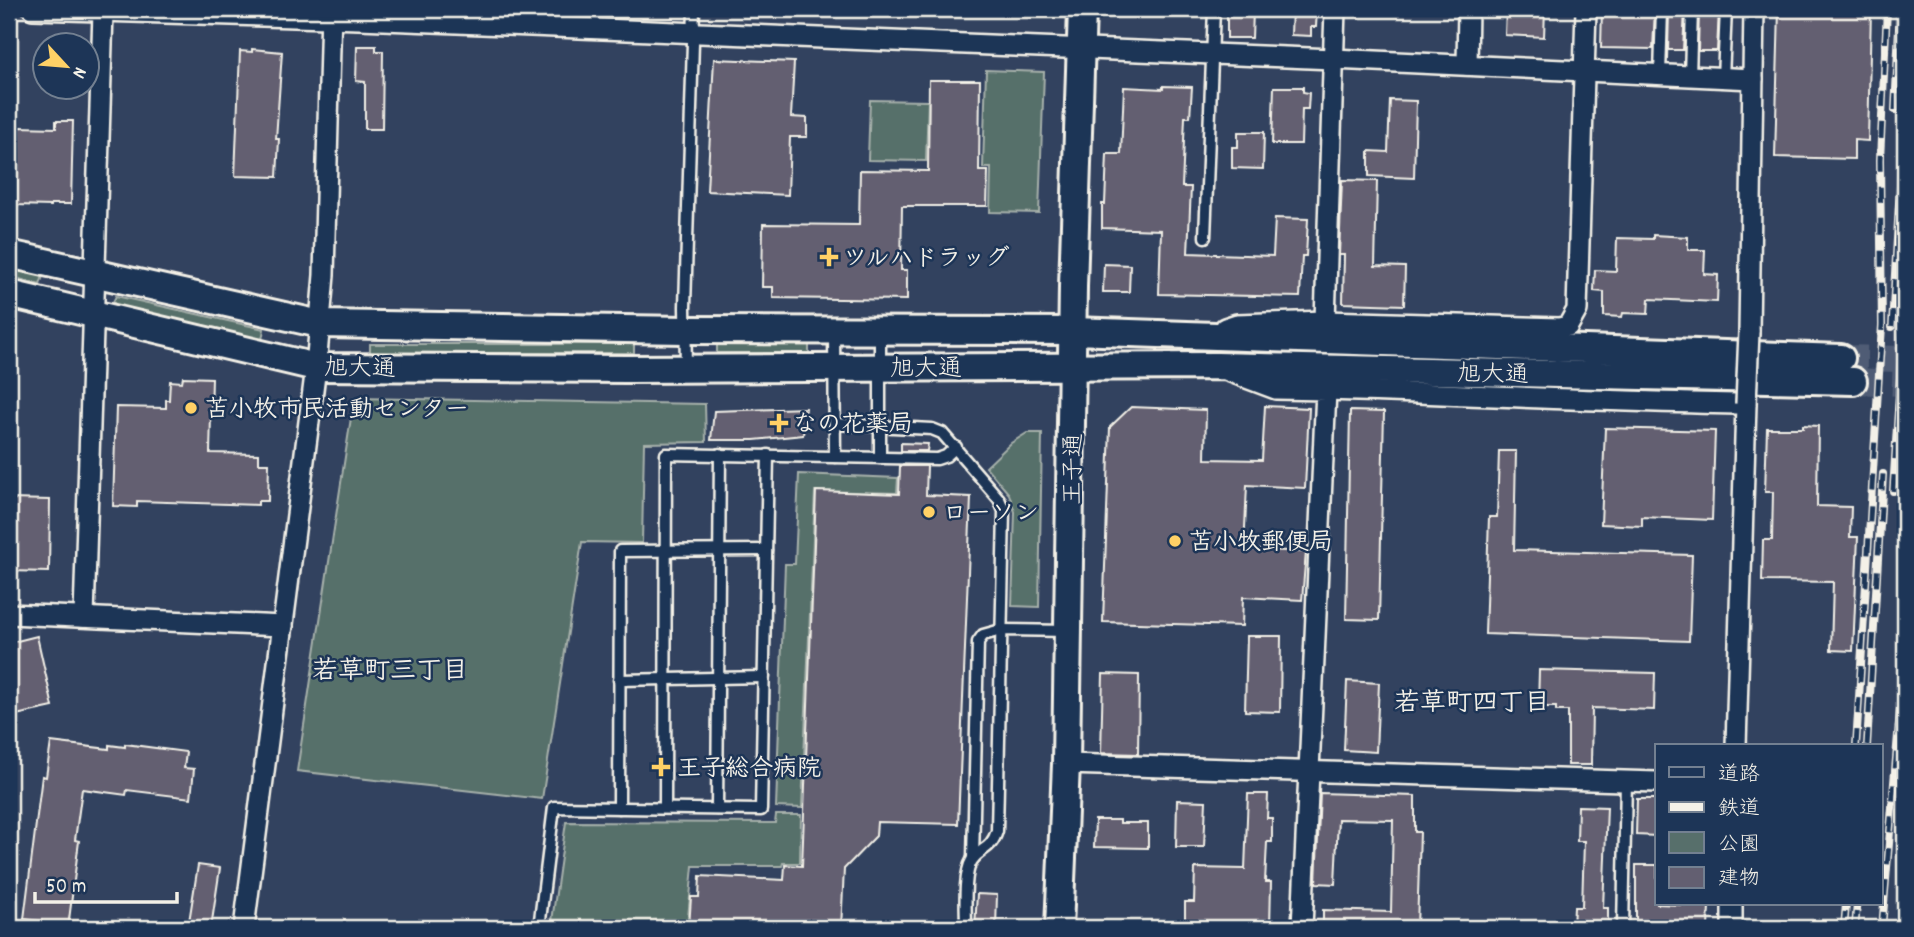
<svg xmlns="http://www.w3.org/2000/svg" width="1914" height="937" font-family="Dekko,'Klee One',sans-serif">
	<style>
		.green { fill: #576f6b; stroke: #a6b0aa; stroke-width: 2 }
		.building { fill: #635f71; stroke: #f4f1e8; stroke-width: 2 }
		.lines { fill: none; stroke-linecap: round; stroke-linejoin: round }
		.secondary-tunnel { stroke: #4f5c74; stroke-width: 26; stroke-dasharray: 26 13; stroke-linecap: butt }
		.lane-casing { stroke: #f4f1e8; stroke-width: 15 }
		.street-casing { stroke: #f4f1e8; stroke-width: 24 }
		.secondary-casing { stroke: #f4f1e8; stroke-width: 32 }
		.lane { stroke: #1d3557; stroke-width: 10 }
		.street { stroke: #1d3557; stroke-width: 19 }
		.secondary { stroke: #1d3557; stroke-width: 26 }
		.rail-casing { stroke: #f4f1e8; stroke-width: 8 }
		.rail { stroke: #1d3557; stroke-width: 5; stroke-dasharray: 16; stroke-linecap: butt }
		.street-bridge-casing { stroke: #f4f1e8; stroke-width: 24; stroke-linecap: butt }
		.street-bridge { stroke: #1d3557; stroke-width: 19 }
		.poi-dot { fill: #ffd166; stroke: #1d3557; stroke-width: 2.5 }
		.labels { text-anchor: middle; stroke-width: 5; stroke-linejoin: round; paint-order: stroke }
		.poi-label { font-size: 24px; font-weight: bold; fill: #f4f1e8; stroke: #1d3557; text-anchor: start }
		.street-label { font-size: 24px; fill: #f4f1e8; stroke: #1d3557 }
		.neighbourhood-label { font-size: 26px; font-weight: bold; fill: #f4f1e8; stroke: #1d3557 }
	</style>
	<rect width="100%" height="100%" fill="#32425f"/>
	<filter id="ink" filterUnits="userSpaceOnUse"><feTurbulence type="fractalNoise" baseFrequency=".0143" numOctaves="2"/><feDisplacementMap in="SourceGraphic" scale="14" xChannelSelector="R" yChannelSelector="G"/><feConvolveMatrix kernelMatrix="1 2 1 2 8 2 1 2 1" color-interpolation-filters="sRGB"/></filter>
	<g filter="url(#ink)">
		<g class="green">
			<path d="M982 9H1050V14L977 13Z"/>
			<path d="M986 70 1044 72 1039 213 990 212 991 168H983Z"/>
			<path d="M870 100 928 101 926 161 868 160Z"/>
			<path d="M9 267 43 276 40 285 9 276Z"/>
			<path d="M116 296 264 329 262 340 117 306 113 302Z"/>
			<rect x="717" y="343" width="92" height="10"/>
			<rect x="370" y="344" width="264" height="9"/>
			<path d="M354 398 705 404 706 442 644 443 642 543 582 542 542 799 297 771Z"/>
			<path d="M1027 433H1042L1039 607 1012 606 1015 512 1009 494 986 467 1011 443Z"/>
			<path d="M799 474 898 478 897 493 815 491 802 808 776 807 785 564H795Z"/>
			<path d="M776 815H801L800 863H783L782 866H693L687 928H551L566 822 775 823Z"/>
		</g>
		<g class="building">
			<path d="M1292 9H1317L1316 27H1311V36L1291 35Z"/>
			<path d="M1506 9H1545L1544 37 1505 35Z"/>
			<path d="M1602 9H1655L1653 49 1601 48Z"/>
			<path d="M1669 9H1685L1683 50H1668Z"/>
			<path d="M1699 9H1719L1717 51H1698Z"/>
			<path d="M1779 9H1871L1868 141 1854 140V159L1775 157Z"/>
			<path d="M1227 11H1253L1252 38H1227Z"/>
			<path d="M357 46H376V51H383L382 129H365V82L356 81Z"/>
			<path d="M252 49 282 52 276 139H279L277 177 235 176 240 51 252 52Z"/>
			<path d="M714 59 794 62 791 117 807 118V137H790L788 195 707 191Z"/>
			<path d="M929 80H980L979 171H988L987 206H902L901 270H907V300L773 298V287H762L763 224 859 225 860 170 928 171Z"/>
			<path d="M1163 86 1192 87 1190 117H1185L1182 187H1191L1188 253 1273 256 1275 218 1308 219 1306 256H1302L1300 297 1159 294 1161 230 1102 228V204H1105L1107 154H1121L1124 87 1163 89Z"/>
			<path d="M1274 87H1303V92L1309 93 1308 109H1302L1301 144H1272Z"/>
			<path d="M1390 100 1416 101 1414 178 1369 176V151L1388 152Z"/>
			<path d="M56 121H73L71 204H51V206L16 205 19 127 56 128Z"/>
			<path d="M1238 132H1264L1263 169 1232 168V147H1238Z"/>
			<path d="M1342 180 1377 181 1375 266 1405 267 1404 305 1343 303 1344 255H1339Z"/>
			<path d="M1653 235 1688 237V250H1705L1704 274 1718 275 1717 302 1649 299 1648 314 1623 313 1622 317 1604 316V292L1594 291 1595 270 1616 271 1617 238 1653 239Z"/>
			<path d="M1104 264 1130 265 1129 292H1103Z"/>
			<path d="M183 377 212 378 210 453 259 454V463H269L268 501H258V505L137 501V507L113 506 116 407 166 408V400H169L170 381 182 382Z"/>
			<path d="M1265 406 1309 408 1305 488 1247 485 1244 549 1306 552 1302 600 1243 597 1242 626 1103 622 1110 427 1131 407 1206 410 1205 459 1262 460Z"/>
			<path d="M806 408 803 435 754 440H711L714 411Z"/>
			<path d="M1350 411 1384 412 1379 620 1346 619Z"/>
			<path d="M1803 425 1818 426 1817 506 1851 507 1850 537H1858L1853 651 1831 650 1833 582 1762 581 1763 540H1772L1773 492H1765L1767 428H1803Z"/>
			<path d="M1605 428 1715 431 1712 520 1642 517V526L1601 524Z"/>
			<path d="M901 443 928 444 927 451H901Z"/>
			<path d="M1499 451H1516L1514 550 1692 555 1689 641 1485 634 1489 517H1497Z"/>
			<path d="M900 466H927L926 495 971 497 958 824 877 822 876 836 844 869 841 928H689L691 897H699L700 876 784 880 785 865 802 866 816 491 899 494Z"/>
			<path d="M9 499 50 500 49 572 9 571Z"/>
			<path d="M37 636 53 707 16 715 15 709 9 710V643Z"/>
			<path d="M1247 636H1281L1280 712 1245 711Z"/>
			<path d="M1539 670 1655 673 1654 710 1592 708 1591 765H1568V711H1556V707H1538Z"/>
			<path d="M1103 674 1139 675 1138 754 1101 753Z"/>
			<path d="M1347 681 1379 683 1376 752 1344 750Z"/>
			<path d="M51 742 109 749V745L125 747V744L186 752 184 768 194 769 191 798 127 790 126 795 82 789 75 840 79 841 68 928H40L42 921 24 919 42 776 46 777Z"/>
			<path d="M1320 793 1415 796V832H1420L1417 928H1323V910L1391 912 1393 820 1338 819 1335 884 1316 883Z"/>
			<path d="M1248 794H1268L1267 818H1272V842H1267L1265 882H1271L1270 928H1185V902H1194L1195 868 1245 869Z"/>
			<path d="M1637 799H1657V836L1636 835Z"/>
			<path d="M1177 800 1206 801 1204 847H1176Z"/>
			<path d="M1578 806 1607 807 1603 908H1608V927L1573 928 1574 907H1582L1584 841H1577Z"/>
			<path d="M1095 820H1120V823H1148V848L1094 847Z"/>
			<path d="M198 865 220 868 211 928H188Z"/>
			<path d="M1636 865H1657V904L1709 906 1708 928H1636Z"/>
			<path d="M977 894 997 895 996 928H975Z"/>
		</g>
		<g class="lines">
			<g class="secondary-tunnel">
				<path d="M1841 358 1905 359"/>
				<path d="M1853 381 1905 383"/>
			</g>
			<defs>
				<g id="lane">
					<path d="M1660 75 1662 9"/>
					<path d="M1690 76 1692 9"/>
					<path d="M1723 78 1726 9"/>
					<path d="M1205 237 1214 9"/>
					<path d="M834 331 835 457"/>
					<path d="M686 368 685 307 694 9"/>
					<path d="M835 424 932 429 942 433 999 499 1004 511 997 831C991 850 982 847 972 860 963 875 966 910 966 928"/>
					<path d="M880 458V331"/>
					<path d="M619 680 764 677"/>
					<path d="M619 808 620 551 766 550"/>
					<path d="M665 808 666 454 937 459 946 456 956 447"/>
					<path d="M717 809 720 454"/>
					<path d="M973 859 978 642 983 635 1001 630 1068 631"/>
					<path d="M539 928 554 807 761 810 768 455"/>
					<path d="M1623 928 1626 781"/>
				</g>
				<g id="street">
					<path d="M33 9 359 19 1333 59 1753 79"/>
					<path d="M1467 65 1468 9"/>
					<path d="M1325 321 1335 9"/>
					<path d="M1225 328 1237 324 1325 321 1559 328 1568 326 1577 310 1586 9"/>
					<path d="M1749 332 1754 9"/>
					<path d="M1228 371 1276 389 1326 390 1302 928"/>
					<path d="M1326 390C1466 394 1606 402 1746 404L1736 746"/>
					<path d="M9 614 283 626"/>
					<path d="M84 617 103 12"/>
					<path d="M1066 764 1657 782"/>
					<path d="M244 928 316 367 324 275 331 9"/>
					<path d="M1732 928V904"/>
				</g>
				<g id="secondary">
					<path d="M9 254 320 324 686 330 1073 331 1841 358"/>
					<path d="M9 294 316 367 628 369 1217 366 1853 381"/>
					<path d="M1059 928 1066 764 1073 287 1082 9"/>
				</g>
			</defs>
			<use href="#lane" class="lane-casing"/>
			<use href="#street" class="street-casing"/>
			<use href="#secondary" class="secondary-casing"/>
			<use href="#lane" class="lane"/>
			<use href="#street" class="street"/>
			<use href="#secondary" class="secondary"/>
			<defs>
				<g id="rail">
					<path d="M1895 110 1900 9"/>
					<path d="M1892 327 1905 97"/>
					<path d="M1893 491 1905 297"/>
					<path d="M1856 746 1882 325 1880 160 1887 9"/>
					<path d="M1867 746 1883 474"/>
					<path d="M1844 928 1846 904"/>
					<path d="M1855 928 1857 904"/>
					<path d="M1882 928 1905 650"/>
				</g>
			</defs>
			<use href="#rail" class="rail-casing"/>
			<use href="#rail" class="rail"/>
			<defs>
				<path id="street-bridge" d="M1746 404 1749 332"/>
			</defs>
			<use href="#street-bridge" class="street-bridge-casing"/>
			<use href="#street-bridge" class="street-bridge"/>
		</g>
	</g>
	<g class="poi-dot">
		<path d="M825.5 246.5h7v7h7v7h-7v7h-7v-7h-7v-7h7z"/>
		<circle cx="191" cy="408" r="7"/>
		<path d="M775.5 412.5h7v7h7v7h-7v7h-7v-7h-7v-7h7z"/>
		<circle cx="929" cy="512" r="7"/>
		<circle cx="1175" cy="541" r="7"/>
		<path d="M657.5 756.5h7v7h7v7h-7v7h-7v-7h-7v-7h7z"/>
	</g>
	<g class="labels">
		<g class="poi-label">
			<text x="843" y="265">ツルハドラッグ</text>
			<text x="205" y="416">苫小牧市民活動センター</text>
			<text x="793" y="431">なの花薬局</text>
			<text x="943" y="520">ローソン</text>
			<text x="1189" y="549">苫小牧郵便局</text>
			<text x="677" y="775">王子総合病院</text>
		</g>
		<g class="street-label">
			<text transform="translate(360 367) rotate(1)" y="8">旭大通</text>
			<text x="926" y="375">旭大通</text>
			<text transform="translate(1493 373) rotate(1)" y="8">旭大通</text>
			<text transform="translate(1072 469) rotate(-89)" y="8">王子通</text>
		</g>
		<g class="neighbourhood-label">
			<text x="390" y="678">若草町三丁目</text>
			<text x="1472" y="710">若草町四丁目</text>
		</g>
	</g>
	<rect width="1914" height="937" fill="none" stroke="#1d3557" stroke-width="35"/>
	<rect x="18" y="18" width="1879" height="902" fill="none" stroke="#f4f1e8" stroke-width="2.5" filter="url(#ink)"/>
	<rect x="1655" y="744" width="228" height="161" fill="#1d3557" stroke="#738091" stroke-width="2"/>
	<rect x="1669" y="767" width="35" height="10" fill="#1d3557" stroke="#738091" stroke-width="2"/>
	<text x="1718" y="780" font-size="21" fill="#f4f1e8">道路</text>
	<rect x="1669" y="802" width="35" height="10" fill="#f4f1e8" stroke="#738091" stroke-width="2"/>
	<text x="1718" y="814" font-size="21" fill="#f4f1e8">鉄道</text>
	<rect x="1669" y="832" width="35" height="21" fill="#576f6b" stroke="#738091" stroke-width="2"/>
	<text x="1718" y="850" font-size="21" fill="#f4f1e8">公園</text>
	<rect x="1669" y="867" width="35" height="21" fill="#635f71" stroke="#738091" stroke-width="2"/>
	<text x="1718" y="884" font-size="21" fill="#f4f1e8">建物</text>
	<g transform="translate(66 66) rotate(116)"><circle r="33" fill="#1d3557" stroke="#738091" stroke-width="2"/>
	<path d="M0-5L12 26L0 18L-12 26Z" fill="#ffd166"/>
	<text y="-10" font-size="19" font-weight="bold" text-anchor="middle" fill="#f4f1e8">N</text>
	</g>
	<path d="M35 892v10h142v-10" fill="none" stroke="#f4f1e8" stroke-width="3.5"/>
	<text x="46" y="892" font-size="21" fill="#f4f1e8" stroke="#1d3557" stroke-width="5" paint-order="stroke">50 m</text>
</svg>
